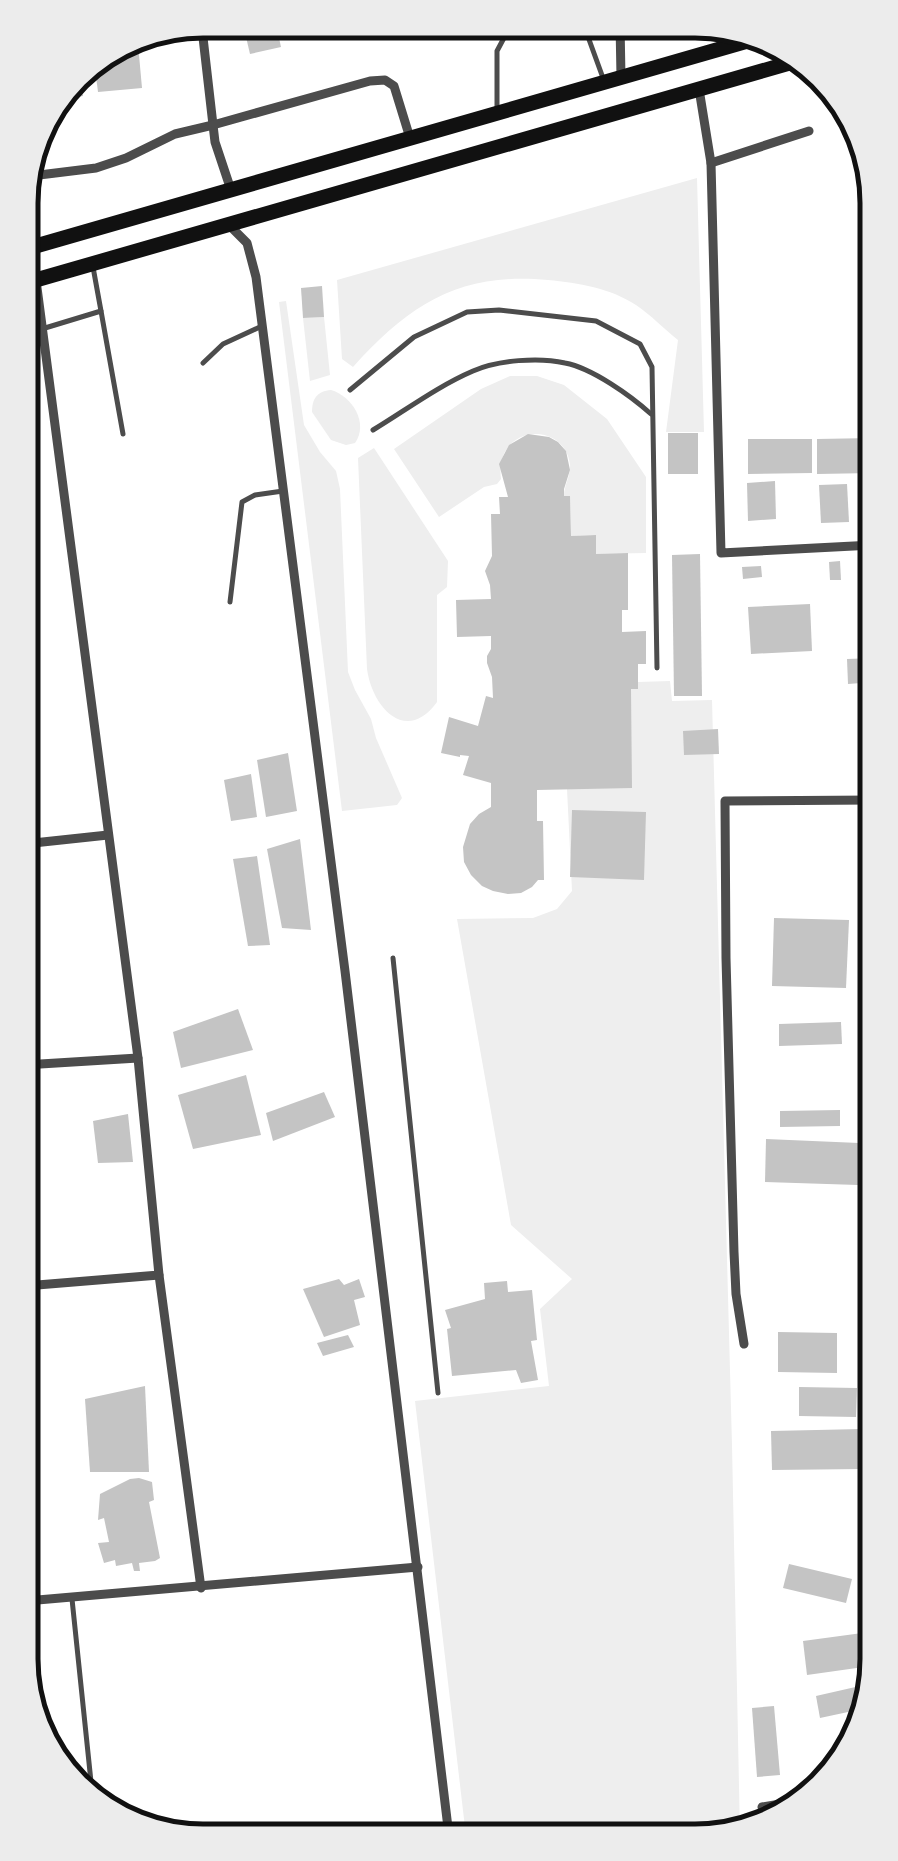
<svg xmlns="http://www.w3.org/2000/svg" width="898" height="1861" font-family="'Varela Round',sans-serif">
	<style>
		.green { fill: #eee }
		.building { fill: #c4c4c4 }
		.lines { fill: none; stroke-linecap: round; stroke-linejoin: round }
		.service { stroke: #4c4c4c; stroke-width: 5 }
		.minor { stroke: #4c4c4c; stroke-width: 9 }
		.trunk { stroke: #111; stroke-width: 15 }
		.rim { fill: none; stroke: #111; stroke-width: 5 }
	</style>
	<rect width="100%" height="100%" fill="#fff"/>
	<g class="green">
		<path d="M697 178 704 432H666L678 340C664 329 651 315 636 305 610 288 579 283 548 280 460 272 411 303 353 367L342 359 337 280Z"/>
		<path d="M286 301 304 425 320 452 336 471 340 489 348 672 355 690 371 719 376 738 402 798 397 805 342 811 279 302Z"/>
		<path d="M324 317 330 375 310 381 303 318Z"/>
		<path d="M510 376H537L564 385 607 419 646 477V553L596 554 595 535 571 536 570 497 564 496C564 485 571 476 570 464 564 420 494 424 501 479L497 484 484 487 439 517 394 449 481 389Z"/>
		<path d="M331 390C352 396 369 423 355 443L346 445 331 440 312 412C312 399 317 391 331 390Z"/>
		<path d="M374 448 448 561 447 587 437 595V702C406 745 372 707 367 669L358 458Z"/>
		<path d="M670 681 672 701 712 700 732 1445 740 1835 466 1836 415 1401 549 1386 540 1309 572 1279 511 1225 457 919 533 918 557 909 572 891 567 789 631 689 638 688V682Z"/>
	</g>
	<g class="building">
		<path d="M242 20H275L281 47 250 54Z"/>
		<path d="M138 44 142 88 98 92 94 61Z"/>
		<path d="M79 70 83 96 64 99 71 86Z"/>
		<path d="M322 286 324 317 303 318 301 288Z"/>
		<rect x="668" y="433" width="30" height="41"/>
		<path d="M528 434 549 437 558 442 566 451 570 470 564 489V496H570L571 536 596 535V554L628 553V610H622V632L646 631V664H638V689H631L632 788 537 790V821H543L544 880H538L532 887 521 893 508 894 493 891 482 886 471 875 464 862 463 847 470 824 479 814 491 807V783L463 775 469 756 460 755V757L441 753 449 717 478 726 486 696 493 698 492 677 487 663V656L491 649V636L457 637 456 600 491 599 490 585 485 571 492 556 491 514H500L499 497H508L499 464 509 445Z"/>
		<path d="M873 438V473L817 474V439Z"/>
		<path d="M748 439H812V473L748 474Z"/>
		<path d="M775 481 776 519 748 521 747 483Z"/>
		<path d="M847 484 849 522 821 523 819 485Z"/>
		<path d="M700 554 702 696H674L672 555Z"/>
		<path d="M840 561 841 580H830L829 562Z"/>
		<path d="M761 566 762 577 743 579 742 567Z"/>
		<path d="M810 604 812 651 751 654 748 607Z"/>
		<path d="M874 658V682L848 684 847 659Z"/>
		<path d="M718 729 719 754 684 755 683 731Z"/>
		<path d="M288 753 297 811 266 817 257 760Z"/>
		<path d="M251 774 257 817 231 821 224 780Z"/>
		<path d="M572 810 646 812 644 880 570 877Z"/>
		<path d="M300 839 311 930 282 928 267 849Z"/>
		<path d="M257 856 270 945 248 946 233 859Z"/>
		<path d="M774 918 849 920 846 988 772 986Z"/>
		<path d="M238 1009 253 1050 181 1068 173 1032Z"/>
		<path d="M841 1022 842 1044 779 1046V1024Z"/>
		<path d="M246 1075 261 1135 193 1149 178 1095Z"/>
		<path d="M324 1092 335 1117 273 1141 266 1113Z"/>
		<path d="M840 1110V1126L780 1127V1111Z"/>
		<path d="M128 1114 133 1162 98 1163 93 1121Z"/>
		<path d="M766 1139 859 1143 858 1185 765 1182Z"/>
		<path d="M339 1279 344 1285 359 1279 365 1297 354 1300 360 1325 324 1337 303 1289Z"/>
		<path d="M507 1281 508 1292 532 1290 537 1340 531 1341 538 1380 521 1383 516 1370 452 1376 447 1329 451 1328 445 1310 485 1299 484 1283Z"/>
		<rect x="866" y="1290" width="10" height="42"/>
		<path d="M778 1332 837 1333V1373L778 1372Z"/>
		<path d="M348 1335 354 1347 323 1356 317 1343Z"/>
		<path d="M865 1341H876V1388H863Z"/>
		<path d="M145 1386 149 1472H90L85 1399Z"/>
		<path d="M799 1387 857 1388 856 1417 799 1416Z"/>
		<path d="M862 1429V1469L772 1470 771 1431Z"/>
		<path d="M139 1478 152 1482 154 1500 149 1502 160 1558 155 1561 139 1563 140 1571H134L132 1563 116 1566 115 1560 104 1563 98 1543 109 1542 104 1518 98 1520 100 1494 130 1479Z"/>
		<path d="M789 1564 852 1579 846 1603 783 1588Z"/>
		<path d="M877 1631 878 1665 807 1675 803 1641Z"/>
		<path d="M873 1683 862 1709 820 1718 816 1696Z"/>
		<path d="M774 1706 780 1775 757 1777 752 1708Z"/>
	</g>
	<g class="lines">
		<g class="service">
			<path d="M497 110V51L505 36 529 26 567 24 587 34 603 78"/>
			<path d="M101 311 123 434"/>
			<path d="M22 335 101 311 93 267"/>
			<path d="M203 363 223 344 262 326"/>
			<path d="M350 390 414 337 467 312 499 310 596 321 640 344 652 367 657 668"/>
			<path d="M373 430C406 410 438 386 473 371 498 360 539 357 565 363 592 368 631 396 651 414"/>
			<path d="M230 602 242 502 255 495 283 491"/>
			<path d="M23 715 24 722"/>
			<path d="M393 958 438 1393"/>
			<path d="M72 1599 93 1801"/>
		</g>
		<g class="minor">
			<path d="M620 23 621 77"/>
			<path d="M699 89 711 163 721 553 873 545"/>
			<path d="M711 163 809 131"/>
			<path d="M23 177 96 168 126 158 175 134 213 125 201 20"/>
			<path d="M231 190 215 142 213 125 370 81 385 80 394 86 410 138"/>
			<path d="M230 226 247 243 256 277 345 971 449 1836"/>
			<path d="M24 844 108 835"/>
			<path d="M24 1065 138 1058"/>
			<path d="M159 1275 201 1588"/>
			<path d="M25 1286 159 1275 138 1058 36 280"/>
			<path d="M744 1344 736 1294 734 1252 726 958 725 801 874 800"/>
			<path d="M26 1601 418 1567"/>
			<path d="M762 1807 798 1801"/>
		</g>
		<g class="trunk">
			<path d="M22 250 758 38"/>
			<path d="M22 284 800 60"/>
		</g>
	</g>
	<path d="M0 0H898V1861H0ZM203 38H695A165 165 0 0 1 860 203V1659A165 165 0 0 1 695 1824H203A165 165 0 0 1 38 1659V203A165 165 0 0 1 203 38Z" fill="#ececec" fill-rule="evenodd"/>
	<path class="rim" d="M203 38H695A165 165 0 0 1 860 203V1659A165 165 0 0 1 695 1824H203A165 165 0 0 1 38 1659V203A165 165 0 0 1 203 38Z"/>
</svg>
